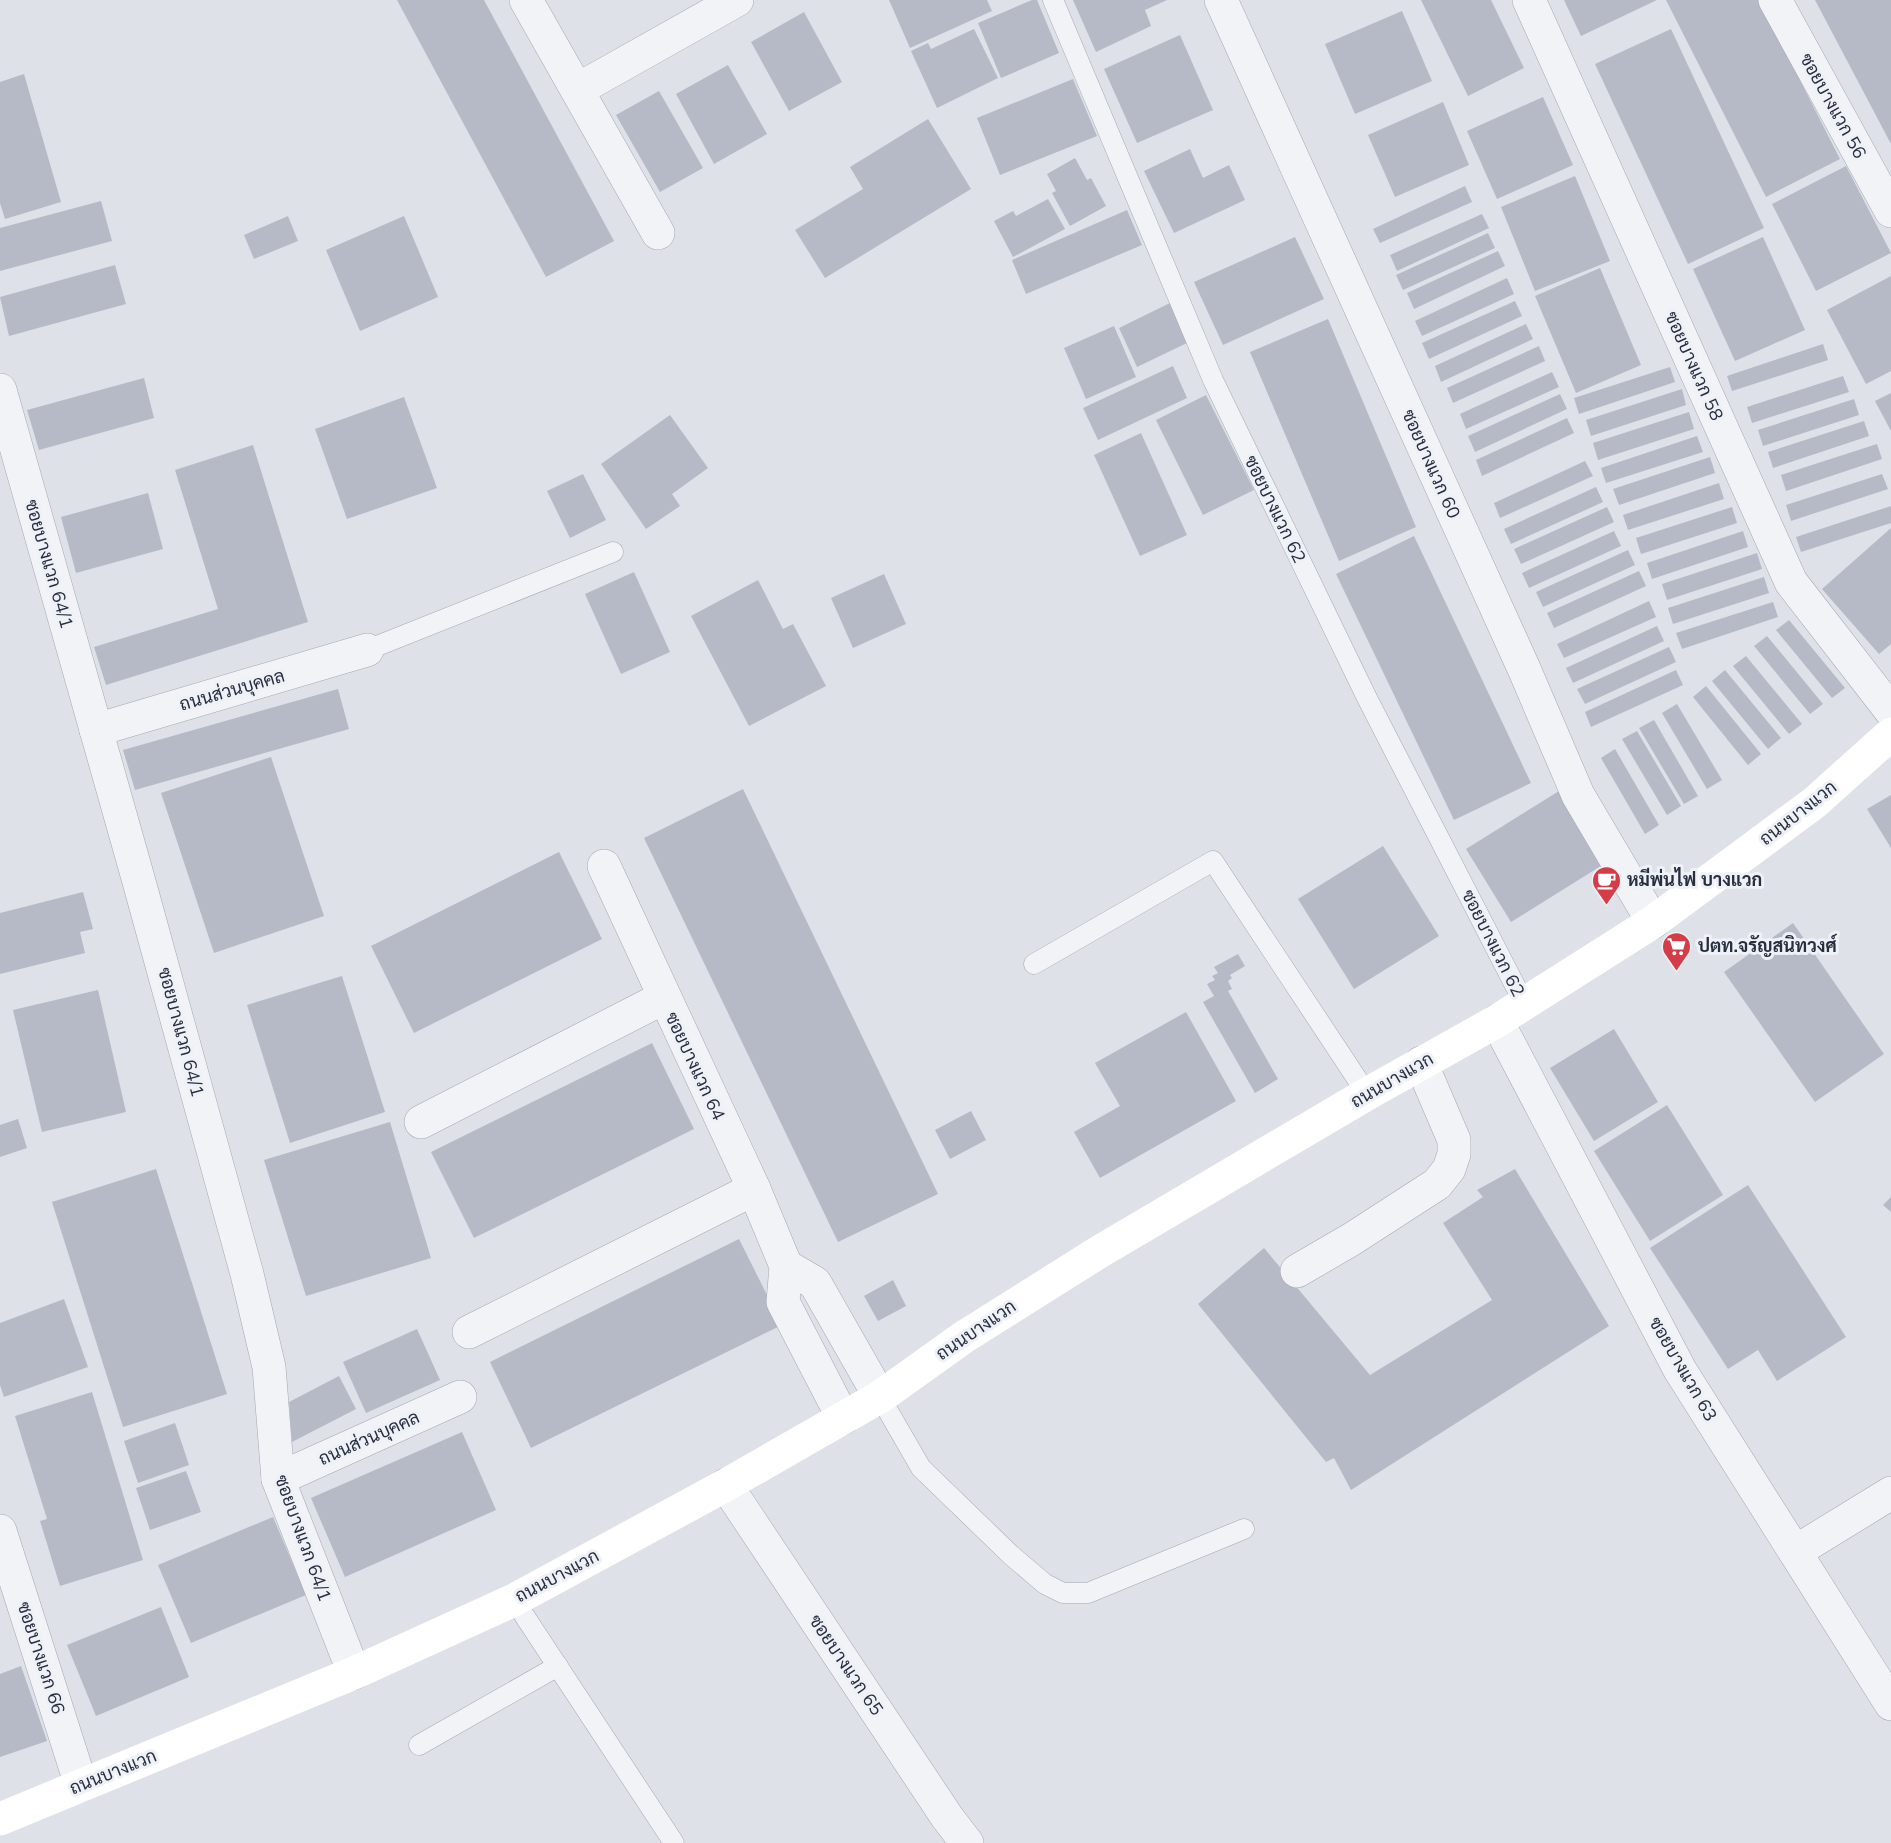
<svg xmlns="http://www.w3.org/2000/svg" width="1891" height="1843" font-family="Mulish,Sarabun,sans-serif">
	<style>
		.building { fill: #b5bac6 }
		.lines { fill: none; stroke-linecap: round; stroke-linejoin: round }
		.service-casing { stroke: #a3a8b2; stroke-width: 21 }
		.minor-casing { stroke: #a3a8b2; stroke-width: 34 }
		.service { stroke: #f1f3f7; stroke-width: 20 }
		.minor { stroke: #f1f3f7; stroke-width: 33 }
		.secondary { stroke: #fff; stroke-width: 33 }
		.labels { text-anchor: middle; stroke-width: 6; stroke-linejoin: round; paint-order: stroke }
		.street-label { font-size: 18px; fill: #272e40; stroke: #eef1f6 }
		.poi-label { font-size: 18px; font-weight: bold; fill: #272e40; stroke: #eef1f6; text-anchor: start }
	</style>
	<rect width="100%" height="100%" fill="#dee1e8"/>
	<g class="building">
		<path d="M397 0H484L614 241 546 277Z"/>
		<path d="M889 0H987L992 11 910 48Z"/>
		<path d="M1032 0H1037L1059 53 1001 78 978 23Z"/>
		<path d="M1073 0H1167L1145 10 1151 26 1096 52Z"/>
		<path d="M1421 0H1491L1524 68 1468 96Z"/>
		<path d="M1564 0H1657L1581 36Z"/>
		<path d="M1666 0H1759L1840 159 1766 197Z"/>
		<path d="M1815 0H1891V144Z"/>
		<path d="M1402 11 1432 81 1355 114 1325 44Z"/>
		<path d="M804 12 842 82 789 111 751 42Z"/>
		<path d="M974 29 998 78 937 108 911 51 928 43 931 49Z"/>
		<path d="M1671 29 1764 228 1688 264 1595 64Z"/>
		<path d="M1180 35 1213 110 1137 143 1104 69Z"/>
		<path d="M728 65 767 134 714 164 676 94Z"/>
		<path d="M24 74 61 202 5 219 0 203V82Z"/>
		<path d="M1073 79 1097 136 1000 175 977 118Z"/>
		<path d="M659 91 703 168 660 192 616 115Z"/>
		<path d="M1543 97 1573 165 1497 199 1467 131Z"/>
		<path d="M1443 102 1469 165 1395 197 1368 135Z"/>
		<path d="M928 119 971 189 825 278 795 230 863 189 850 167Z"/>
		<path d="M1190 149 1203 178 1229 165 1245 200 1174 233 1144 171Z"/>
		<path d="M1075 158 1087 180 1091 178 1106 206 1070 226 1052 193 1056 191 1047 174Z"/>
		<path d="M1846 166 1891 253 1816 291 1772 204Z"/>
		<path d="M1575 176 1610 261 1535 291 1501 207Z"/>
		<path d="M1465 186 1472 202 1380 243 1373 229Z"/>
		<path d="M1048 199 1065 229 1013 257 994 221 1013 211 1016 216Z"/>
		<path d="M101 201 112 241 0 271V228Z"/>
		<path d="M1127 210 1142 245 1026 294 1012 260Z"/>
		<path d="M1482 214 1489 228 1397 271 1390 255Z"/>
		<path d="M288 216 298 241 254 259 244 235Z"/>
		<path d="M404 216 438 297 360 331 326 250Z"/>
		<path d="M1488 233 1495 248 1403 290 1396 275Z"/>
		<path d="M1295 237 1324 299 1223 345 1194 282Z"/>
		<path d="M1763 237 1805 330 1735 361 1693 269Z"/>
		<path d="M1498 251 1505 266 1414 309 1407 293Z"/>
		<path d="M115 265 126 304 9 336 0 297Z"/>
		<path d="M1600 268 1641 365 1576 393 1535 296Z"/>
		<path d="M1891 276V371L1866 384 1827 310Z"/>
		<path d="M1507 278 1514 294 1422 336 1415 321Z"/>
		<path d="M1515 301 1522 316 1429 359 1422 343Z"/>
		<path d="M1170 303 1189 342 1137 367 1119 328Z"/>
		<path d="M1328 319 1416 527 1339 561 1250 352Z"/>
		<path d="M1526 324 1533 339 1441 382 1435 366Z"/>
		<path d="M1114 326 1136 377 1086 399 1064 348Z"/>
		<path d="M1823 344 1828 360 1732 391 1727 376Z"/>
		<path d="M1539 346 1545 361 1453 403 1447 388Z"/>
		<path d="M1173 366 1187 398 1098 440 1083 408Z"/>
		<path d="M1670 367 1675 382 1579 414 1574 398Z"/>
		<path d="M1552 372 1559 387 1466 429 1460 414Z"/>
		<path d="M1843 376 1849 392 1752 423 1747 407Z"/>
		<path d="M144 378 154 418 39 450 27 410Z"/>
		<path d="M1682 389 1686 405 1591 436 1586 420Z"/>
		<path d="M1891 393V431L1875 401Z"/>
		<path d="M1560 394 1567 409 1475 452 1468 436Z"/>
		<path d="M1206 395 1254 490 1203 515 1156 420Z"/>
		<path d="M404 397 437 488 347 519 315 429Z"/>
		<path d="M1854 399 1859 415 1763 446 1758 430Z"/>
		<path d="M1689 412 1694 429 1598 460 1593 443Z"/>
		<path d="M670 415 708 468 672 494 680 506 646 529 601 464Z"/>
		<path d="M1567 418 1574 433 1482 476 1476 460Z"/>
		<path d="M1864 421 1869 436 1773 468 1768 452Z"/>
		<path d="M1141 433 1187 535 1140 556 1094 455Z"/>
		<path d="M1697 436 1703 452 1606 483 1601 468Z"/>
		<path d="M1877 444 1882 459 1786 491 1781 475Z"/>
		<path d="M253 445 308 622 106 685 94 647 218 609 175 470Z"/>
		<path d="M1710 457 1715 473 1619 505 1613 489Z"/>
		<path d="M1585 461 1593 476 1500 518 1494 503Z"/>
		<path d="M583 474 606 520 570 538 547 491Z"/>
		<path d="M1882 474 1888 489 1791 521 1786 505Z"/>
		<path d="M1719 483 1724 499 1628 530 1623 515Z"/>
		<path d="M1596 487 1603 502 1511 544 1504 529Z"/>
		<path d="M148 493 163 549 76 573 61 517Z"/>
		<path d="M1891 506V523L1801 552 1796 537Z"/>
		<path d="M1607 507 1614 522 1521 564 1514 549Z"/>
		<path d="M1732 507 1737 523 1641 554 1636 538Z"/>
		<path d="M1891 528V644L1879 654 1822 589Z"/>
		<path d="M1614 531 1621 546 1529 588 1522 573Z"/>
		<path d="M1743 531 1748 547 1652 579 1647 563Z"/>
		<path d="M1414 536 1531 783 1454 820 1336 574Z"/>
		<path d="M1628 550 1635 565 1543 607 1536 592Z"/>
		<path d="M1757 553 1762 569 1667 600 1662 584Z"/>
		<path d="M1639 571 1646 586 1554 628 1547 613Z"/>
		<path d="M634 572 670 652 621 674 585 594Z"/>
		<path d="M884 574 906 624 853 648 831 598Z"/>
		<path d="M1764 577 1769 593 1673 624 1668 608Z"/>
		<path d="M758 580 783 629 793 624 826 686 749 726 691 616Z"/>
		<path d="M1649 601 1656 617 1564 658 1557 644Z"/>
		<path d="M1773 602 1778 617 1682 649 1676 633Z"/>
		<path d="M1789 620 1845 688 1832 698 1776 630Z"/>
		<path d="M1657 626 1664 641 1573 683 1566 668Z"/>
		<path d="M1767 636 1823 704 1810 714 1754 646Z"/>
		<path d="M1669 647 1676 662 1585 704 1577 689Z"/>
		<path d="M1746 656 1802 724 1789 734 1733 666Z"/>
		<path d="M1676 670 1683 685 1591 727 1585 712Z"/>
		<path d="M1725 670 1781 738 1768 749 1712 681Z"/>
		<path d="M1706 686 1761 754 1748 765 1693 697Z"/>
		<path d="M338 689 349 729 135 790 123 750Z"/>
		<path d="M1677 704 1722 780 1707 789 1662 713Z"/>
		<path d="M1654 720 1698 796 1684 804 1639 728Z"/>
		<path d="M1637 731 1681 806 1667 815 1622 739Z"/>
		<path d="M1615 749 1659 825 1645 834 1601 758Z"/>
		<path d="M271 757 324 916 214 953 161 793Z"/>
		<path d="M743 789 938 1194 838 1242 644 838Z"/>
		<path d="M1559 791 1604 864 1511 922 1466 849Z"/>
		<path d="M1891 795V848L1867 809Z"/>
		<path d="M1383 846 1439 936 1354 989 1298 899Z"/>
		<path d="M559 852 602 939 414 1033 371 946Z"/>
		<path d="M83 892 93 929 80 932 85 953 0 974V913Z"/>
		<path d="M1793 923 1884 1054 1815 1102 1724 972Z"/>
		<path d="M1238 954 1245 966 1230 975 1232 978 1228 981 1232 989 1228 991 1278 1079 1255 1093 1203 1002 1214 996 1207 984 1215 980 1212 976 1218 973 1214 967Z"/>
		<path d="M342 976 385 1112 290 1143 247 1005Z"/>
		<path d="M98 990 126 1112 42 1132 13 1010Z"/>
		<path d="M1186 1012 1236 1101 1100 1178 1074 1132 1120 1106 1095 1063Z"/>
		<path d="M1614 1029 1658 1102 1594 1141 1550 1068Z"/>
		<path d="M652 1043 694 1129 474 1238 431 1152Z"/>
		<path d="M1667 1105 1723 1195 1650 1241 1594 1151Z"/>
		<path d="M971 1111 986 1140 950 1159 935 1130Z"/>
		<path d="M18 1119 27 1148 0 1157V1125Z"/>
		<path d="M390 1122 431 1258 306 1296 264 1160Z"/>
		<path d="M156 1169 227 1394 123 1427 52 1202Z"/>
		<path d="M1515 1169 1609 1326 1351 1490 1334 1458 1326 1462 1198 1304 1264 1248 1370 1375 1492 1300 1443 1223 1483 1197 1477 1190Z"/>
		<path d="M1748 1185 1846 1337 1777 1381 1758 1350 1728 1369 1650 1248Z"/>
		<path d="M1891 1197V1212L1883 1205Z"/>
		<path d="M739 1239 782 1325 531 1448 490 1362Z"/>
		<path d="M893 1280 906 1306 878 1321 864 1296Z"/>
		<path d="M64 1299 88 1367 4 1397 0 1385V1323Z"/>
		<path d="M417 1329 440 1380 366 1413 343 1362Z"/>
		<path d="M339 1376 356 1409 292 1442 289 1402Z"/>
		<path d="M92 1392 143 1560 60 1586 40 1521 47 1519 15 1416Z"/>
		<path d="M175 1423 189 1465 138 1483 124 1441Z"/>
		<path d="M462 1432 496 1510 345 1577 311 1498Z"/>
		<path d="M186 1471 201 1512 150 1530 136 1488Z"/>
		<path d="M273 1517 306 1595 191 1643 158 1565Z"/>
		<path d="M161 1607 189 1677 96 1716 67 1645Z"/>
		<path d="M21 1666 47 1741 0 1757V1674Z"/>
	</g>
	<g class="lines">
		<defs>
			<g id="service">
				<path d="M1053 0 1213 380 1367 698 1525 1005"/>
				<path d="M367 650 613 552"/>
				<path d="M1034 964 1213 861 1367 1094"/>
				<path d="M880 1397 921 1468 1012 1556 1045 1584 1063 1593H1088L1244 1529"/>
				<path d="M514 1600 674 1843"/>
				<path d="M419 1745 558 1666"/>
			</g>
			<g id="minor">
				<path d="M526 0 658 233"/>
				<path d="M1221 0 1525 671 1578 795 1653 922"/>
				<path d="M1529 0 1791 582 1891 711"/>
				<path d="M1775 0 1891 211"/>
				<path d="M577 90 737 0"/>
				<path d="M0 390 138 878 247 1274 269 1367 278 1479 354 1673"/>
				<path d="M96 730 367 650"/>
				<path d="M604 866 754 1189 786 1266 783 1302 843 1418"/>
				<path d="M1497 1021 1680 1370 1891 1704"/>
				<path d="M421 1122 663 998"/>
				<path d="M786 1266 815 1283 880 1397"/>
				<path d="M1297 1271 1352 1239 1437 1184 1449 1169 1454 1154V1140L1421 1063"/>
				<path d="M469 1332 754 1189"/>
				<path d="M278 1479 460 1397"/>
				<path d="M726 1485 947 1817 967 1843"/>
				<path d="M0 1531 81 1785"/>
				<path d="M1795 1552 1891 1493"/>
			</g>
		</defs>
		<use href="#service" class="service-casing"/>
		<use href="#minor" class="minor-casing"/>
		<use href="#service" class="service"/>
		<use href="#minor" class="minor"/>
		<path class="secondary" d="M0 1819 354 1673 514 1600 726 1485 843 1418 880 1397 964 1337 1099 1252 1367 1094 1497 1021 1653 922 1814 803 1891 734"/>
	</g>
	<defs>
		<symbol id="cafe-pin" viewBox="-11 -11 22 30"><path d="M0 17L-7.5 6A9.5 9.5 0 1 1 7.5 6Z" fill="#d43c48" stroke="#eef1f6"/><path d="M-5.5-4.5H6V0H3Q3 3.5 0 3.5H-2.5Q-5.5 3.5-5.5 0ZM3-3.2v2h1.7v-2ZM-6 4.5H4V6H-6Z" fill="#fff"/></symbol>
		<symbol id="supermarket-pin" viewBox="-11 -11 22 30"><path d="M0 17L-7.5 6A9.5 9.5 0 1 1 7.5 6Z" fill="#d43c48" stroke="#eef1f6"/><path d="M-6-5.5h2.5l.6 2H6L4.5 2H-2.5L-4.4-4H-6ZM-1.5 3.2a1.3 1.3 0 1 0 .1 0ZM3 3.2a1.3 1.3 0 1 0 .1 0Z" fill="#fff"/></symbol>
	</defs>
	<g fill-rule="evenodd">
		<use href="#cafe-pin" x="1590" y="864" width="33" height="45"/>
		<use href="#supermarket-pin" x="1660" y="930" width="33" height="45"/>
	</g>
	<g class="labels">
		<g class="street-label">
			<text transform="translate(1833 106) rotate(61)" y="6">ซอยบางแวก 56</text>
			<text transform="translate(1694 366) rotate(66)" y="6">ซอยบางแวก 58</text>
			<text transform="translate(1431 464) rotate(66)" y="6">ซอยบางแวก 60</text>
			<text transform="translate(1275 509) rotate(64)" y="6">ซอยบางแวก 62</text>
			<text transform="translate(49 564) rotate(74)" y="6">ซอยบางแวก 64/1</text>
			<text transform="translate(232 690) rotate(-16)" y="6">ถนนส่วนบุคคล</text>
			<text transform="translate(1798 813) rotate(-38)" y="6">ถนนบางแวก</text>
			<text transform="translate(1493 943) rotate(63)" y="6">ซอยบางแวก 62</text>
			<text transform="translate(181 1032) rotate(75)" y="6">ซอยบางแวก 64/1</text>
			<text transform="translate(695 1066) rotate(65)" y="6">ซอยบางแวก 64</text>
			<text transform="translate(1392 1080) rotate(-30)" y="6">ถนนบางแวก</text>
			<text transform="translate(976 1330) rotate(-34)" y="6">ถนนบางแวก</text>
			<text transform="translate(1683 1369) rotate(60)" y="6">ซอยบางแวก 63</text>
			<text transform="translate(369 1438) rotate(-24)" y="6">ถนนส่วนบุคคล</text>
			<text transform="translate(303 1538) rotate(70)" y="6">ซอยบางแวก 64/1</text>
			<text transform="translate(557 1576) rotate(-28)" y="6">ถนนบางแวก</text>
			<text transform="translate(41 1658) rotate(72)" y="6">ซอยบางแวก 66</text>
			<text transform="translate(846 1665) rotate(56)" y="6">ซอยบางแวก 65</text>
			<text transform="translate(113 1772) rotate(-22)" y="6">ถนนบางแวก</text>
		</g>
		<g class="poi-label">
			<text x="1627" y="886">หมีพ่นไฟ บางแวก</text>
			<text x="1698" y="952">ปตท.จรัญสนิทวงศ์</text>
		</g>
	</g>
</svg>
